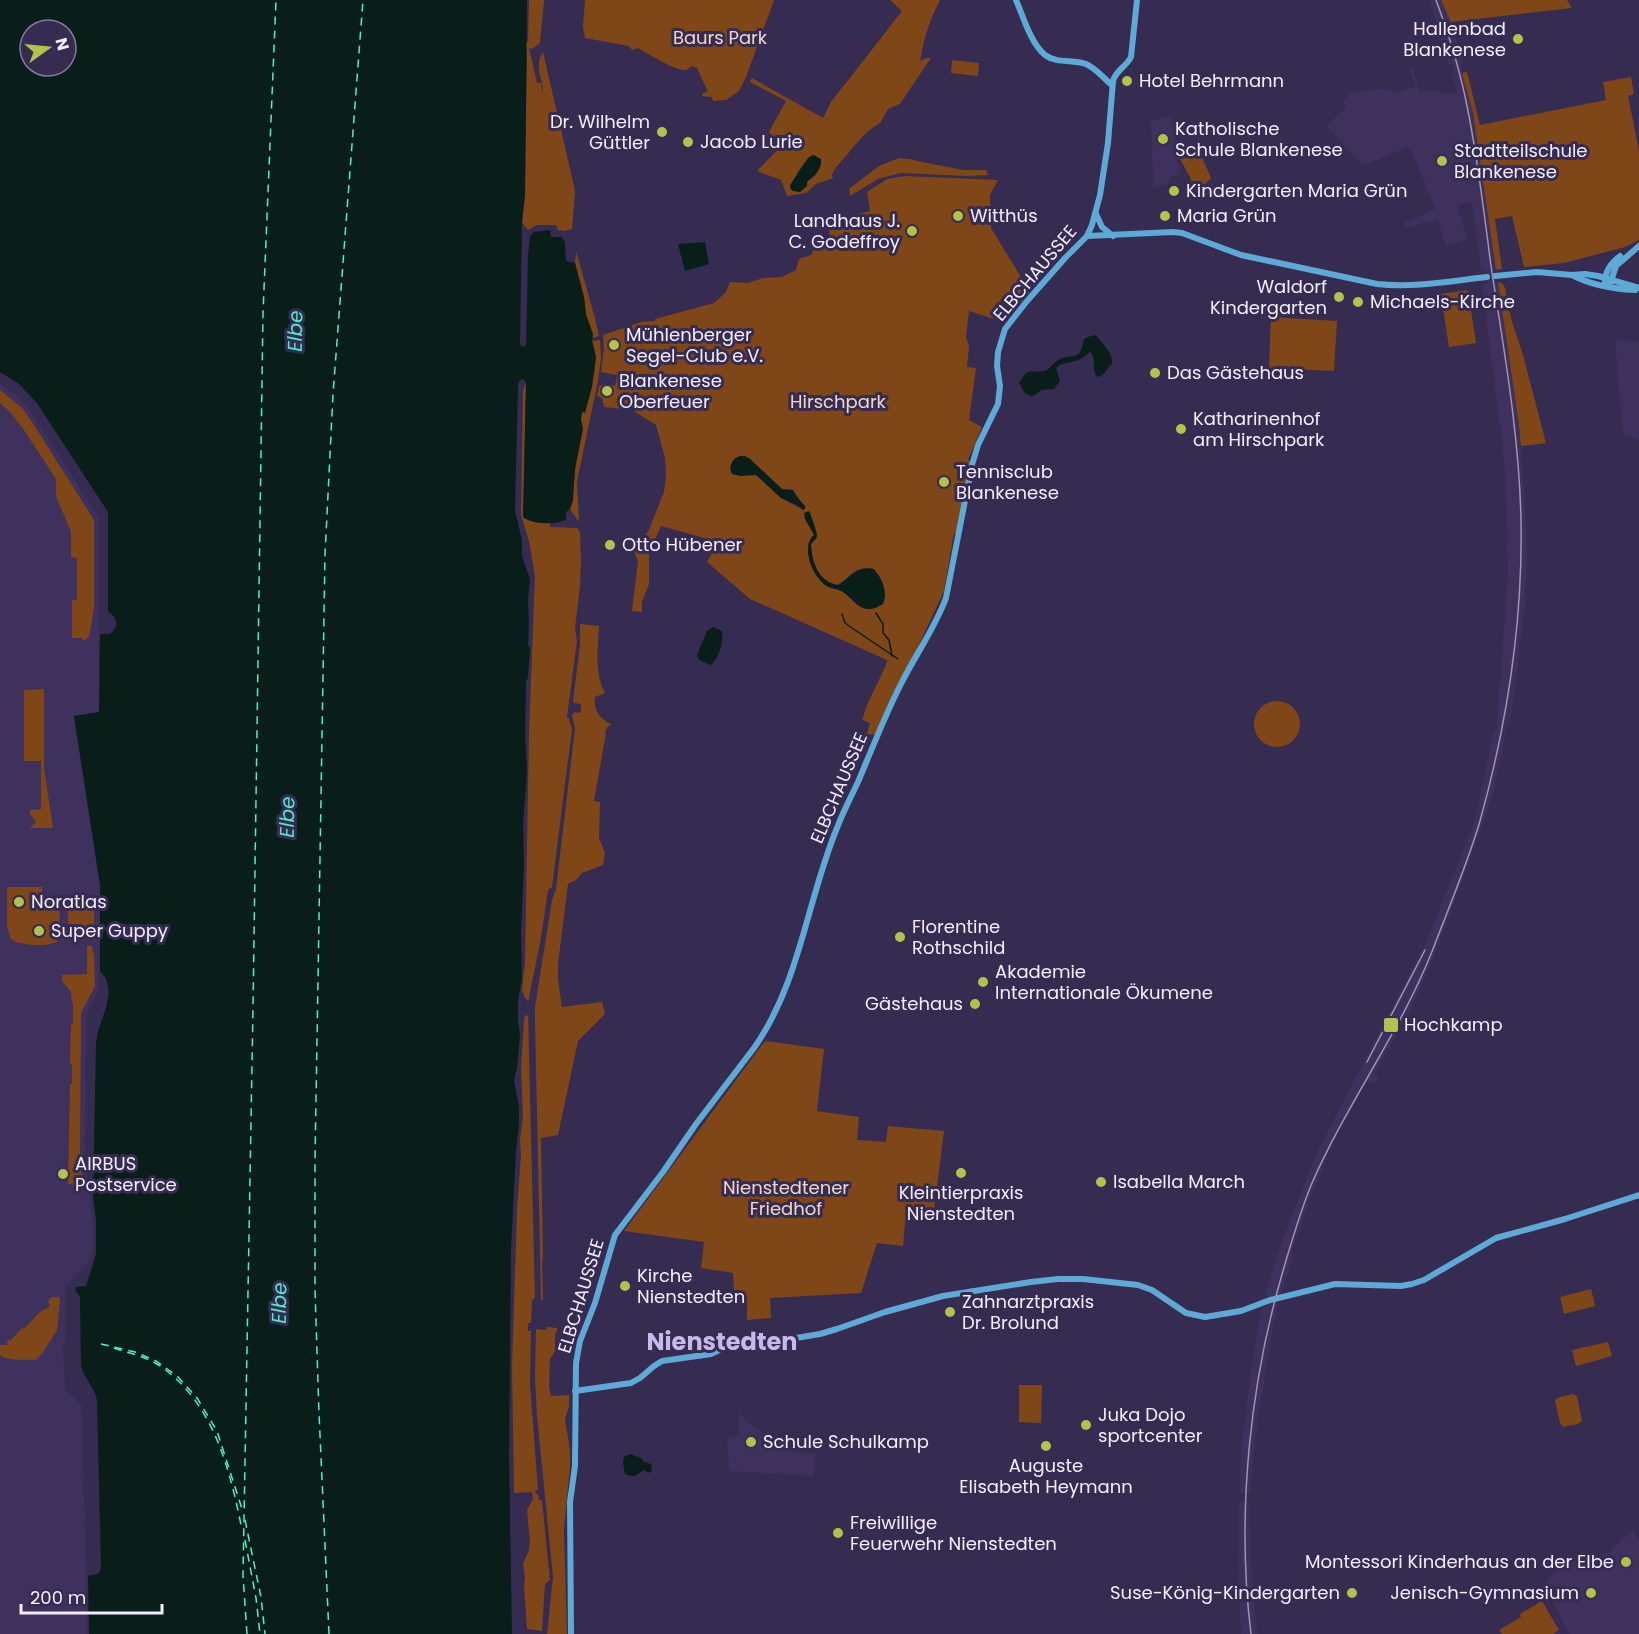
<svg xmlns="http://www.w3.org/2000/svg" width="1639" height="1634" font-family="Poppins,sans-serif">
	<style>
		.built { fill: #3f315e }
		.green { fill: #7f4718; fill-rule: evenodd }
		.water { fill: #091e19; fill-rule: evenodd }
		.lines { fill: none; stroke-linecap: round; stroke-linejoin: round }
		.stream { stroke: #091e19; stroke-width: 1.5 }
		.ferry { stroke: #4cefce; stroke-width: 1.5; stroke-dasharray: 8 6; stroke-linecap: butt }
		.secondary { stroke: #5eaad6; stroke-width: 6 }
		.tram { stroke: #9d96b0; stroke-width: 1.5 }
		.poi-dot { fill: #b3c24b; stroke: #362b51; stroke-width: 2 }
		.labels { text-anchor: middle; stroke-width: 6; stroke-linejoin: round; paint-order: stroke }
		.poi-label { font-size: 18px; fill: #f1eefd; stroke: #362b51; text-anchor: start }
		.park-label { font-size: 18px; fill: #efd7c6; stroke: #362b51 }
		.street-label { font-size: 18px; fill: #f1eefd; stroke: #362b51 }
		.water-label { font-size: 20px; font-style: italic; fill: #4cefce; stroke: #362b51 }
		.district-label { font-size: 24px; font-weight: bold; fill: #c5bae9; stroke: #362b51 }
	</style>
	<rect width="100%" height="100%" fill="#362b51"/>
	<g class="built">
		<path d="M1429 0H1441L1451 22 1463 63H1460L1473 113 1496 270H1494L1496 282H1498L1519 425 1526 520 1527 561 1525 605 1513 706 1510 723 1505 726 1504 732 1506 733 1494 792 1438 947 1410 1011 1374 1074 1379 1077 1375 1084 1367 1081 1335 1139 1310 1199 1292 1250 1294 1255 1281 1294 1278 1295 1276 1303H1279L1273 1326 1256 1433 1250 1493H1239L1242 1443 1251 1373 1261 1312 1263 1308 1267 1306 1270 1296H1265L1277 1254 1317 1152 1426 942 1474 823 1494 732H1496L1497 727 1508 571 1507 516 1504 459 1482 284 1488 283 1486 271 1481 270 1472 202 1457 205 1468 239 1446 247 1438 219 1406 228 1405 222 1435 209 1410 147 1363 165 1326 126 1347 107 1341 99 1348 98 1349 93 1379 89 1400 92 1415 86 1409 69H1413L1420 91H1440L1441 94 1458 93 1451 72 1454 73 1452 64H1448Z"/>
		<path d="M1171 115 1177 160 1181 174 1170 177 1168 185 1153 188 1151 121Z"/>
		<path d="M1615 339 1639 342V440L1623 435Z"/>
		<path d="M0 384 16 395 29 409 99 518V713L74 717 100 885 99 987 88 1012 86 1013 85 1152 86 1170 93 1220V1250L91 1259 87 1264 65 1287V1334L67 1343 63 1344 65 1389 82 1406 87 1634H0Z"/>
		<path d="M739 1414 770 1439 795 1451 815 1454 814 1476 729 1471 727 1437 739 1436Z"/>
		<path d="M1238 1502H1249L1253 1589 1257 1634H1241L1239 1596Z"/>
		<path d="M1633 1529 1639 1541V1634H1570L1543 1585 1566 1558 1596 1556 1609 1552Z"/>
	</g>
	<g class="green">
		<path d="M529 0H544L540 43 532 49 529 48 537 83H541L542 92 543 91C542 77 534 64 543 52L574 186 575 193 572 229 564 231 558 230 556 225H537L528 230 522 222 525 195 527 55 525 42H528Z"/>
		<path d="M585 0H774L746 77 739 91 726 100 713 101 712 97 702 96 703 93 708 92 697 68 692 66C689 68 688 70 683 70 673 69 648 54 638 48L632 50 629 46 585 38 583 27Z"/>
		<path d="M890 0H940C929 21 924 38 920 61L927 58H931L900 104 888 109 881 122 868 131 862 137 834 170 832 175 833 178 816 184 806 193 787 196 781 180 757 171 782 145 769 132 786 101 750 82 752 78 823 118 831 102 902 11ZM813 155 816 156V175L807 182V184L800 192 791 190C792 180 804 160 813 155Z"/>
		<path d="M1441 0H1567L1572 8 1451 22Z"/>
		<path d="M952 60 979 63 978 76 951 73Z"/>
		<path d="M1467 72 1480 125 1606 100 1603 82 1631 77 1634 94 1628 96 1639 151V240L1625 247 1564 263 1524 267 1512 216 1495 219 1502 269 1496 270 1473 113 1462 73Z"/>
		<path d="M1201 155 1211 178 1195 195 1190 177 1180 159Z"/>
		<path d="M899 158 911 159 917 161 963 170H986L988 175 966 176 901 173 878 179 850 196 849 189 879 166Z"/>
		<path d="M905 176 998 180 990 195 991 228 1030 292 1004 322 969 311 966 337 969 346 967 367 976 368 969 420 982 427 968 460 973 462 958 533H954L944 591 877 735 867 734 870 723 862 720 867 705 886 665 887 660 750 599 707 562 717 544 711 540 661 526 649 553V584L642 602V612L632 611 638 561 634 551 648 532 664 492 666 476 665 458 656 425 632 410 604 407 602 398 597 396 599 386 606 384 615 386 617 375 601 372 604 348 603 335 641 322 655 321V319L714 303 726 292 730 282 748 283 763 278 782 277 796 270 799 259 811 255 817 243 830 236 828 222 870 211 867 192 887 179ZM742 456 750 459 782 489 793 490C797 496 802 502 804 510 797 507 786 501 779 496 769 489 762 473 748 474L734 459ZM814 527 817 537 811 544C811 561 818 582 838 585 845 581 851 573 857 570 876 562 886 582 885 598 881 603 877 608 871 609 858 611 852 598 843 592 838 589 831 589 826 585 811 575 802 549 814 535Z"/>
		<path d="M576 251 595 318 599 336 592 338 591 328 586 315 584 297 575 263Z"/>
		<path d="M1498 282 1503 284 1505 288 1511 318 1523 355 1546 443 1521 446 1519 425Z"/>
		<path d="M1468 290 1476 343 1449 347 1441 294Z"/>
		<path d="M1271 317 1337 321 1334 371 1269 368Z"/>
		<path d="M600 340 601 359 598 381 577 481 579 522 570 509 573 500V489L581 419 582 412H585C589 387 601 368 592 341Z"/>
		<path d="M526 383 523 517C530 523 541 522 550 523V527L577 528 580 532 581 561 580 586 575 628 577 641 567 717 569 719 572 729 552 887 548 890 541 938 527 1007 528 1000 525 998 522 990 525 962 529 732 535 576 529 541 521 515 523 390Z"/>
		<path d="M0 390 22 408 32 422 94 520V607L89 637 83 641V638H72V600H77V558L71 557V532L56 496V479L24 430 11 413 0 403Z"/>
		<path d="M580 624 599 626C598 649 594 672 605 693L595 697C593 712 600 718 612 725L608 726 605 732 606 733 594 801 600 802 599 838 605 853 603 865 582 873 576 880 568 884 558 964V979L562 1007 602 1002 605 1014 578 1041 558 1135 541 1138 543 1258 542 1259 543 1300H541L535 1019V1007L552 900 556 889 575 729 572 715 575 712 579 713 581 711V704L574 703 573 701 580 645Z"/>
		<path d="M44 689V769L53 828H30L36 822 30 814V810L41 809V761H24V690Z"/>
		<circle cx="1277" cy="724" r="23"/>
		<path d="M7 887H42V907H60L59 936 57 942C46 947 20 946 11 939L7 927Z"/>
		<path d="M70 901H89L94 905V922L92 933H87V927H71L68 922V902Z"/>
		<path d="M87 946H92L94 957 95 986 81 1013 80 1158 83 1187 76 1189V1185L68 1184 70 1084H72V1064L70 1063 71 1024 73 1023V1004L72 1003 71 992 62 981V975L87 974Z"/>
		<path d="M528 1015 535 1298 532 1300 531 1323H528V1331H531L530 1384 538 1490H535L536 1494H538L539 1500H542L550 1580 545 1584 542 1631 527 1629 524 1586 525 1577 523 1564 529 1550 530 1542 527 1510 533 1499 532 1492 514 1493 512 1366 517 1210 521 1155 520 1140 523 1117 521 1067 524 1020 525 1016Z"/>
		<path d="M765 1041 824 1049 817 1111 859 1117 857 1140 886 1142 888 1126 944 1131 933 1218 917 1217 905 1222 903 1246 877 1243 861 1293 770 1298 771 1318 747 1320V1304H741L740 1290H734L733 1273 701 1268 704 1242 624 1231Z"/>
		<path d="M1591 1289 1595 1306 1564 1314 1560 1297Z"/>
		<path d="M52 1297H59L60 1300 57 1330 43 1352 36 1360C23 1359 10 1362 0 1355V1345H7L8 1339 10 1341 22 1328 24 1329 39 1313 50 1306 48 1301Z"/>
		<path d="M547 1327 558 1328 555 1335V1351L550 1359 549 1385 551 1396 569 1395V1406L565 1419 570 1450V1466L564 1530 567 1634H547L553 1577 537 1416 535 1378 536 1329 546 1330Z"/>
		<path d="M1608 1342 1612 1356 1576 1366 1572 1350Z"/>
		<path d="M1019 1385H1042L1041 1423 1019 1422Z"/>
		<path d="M1573 1394 1577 1396 1582 1421 1578 1424 1563 1427 1560 1423 1555 1401 1557 1398Z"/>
		<path d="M1542 1601 1559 1630 1553 1634H1502L1499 1630 1521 1617 1520 1614Z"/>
	</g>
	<g class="water">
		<path d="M0 0H527L525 195 522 222 520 344 522 347 526 345 528 256 530 236 534 232 550 230 551 237H562L565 243 566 261 575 263 584 297 586 315 593 334 592 341 596 357 592 387 585 413 582 412 581 419 583 429 575 469 573 500 570 509 566 512V519C557 526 532 524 523 517L526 383 523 379 520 380 518 384 515 511 522 540V556L530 579 528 601 529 625 528 645 530 648 528 677 526 682 525 738 527 770 523 825 524 865 521 931 522 979 518 1000V1020L520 1036 517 1068 514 1081 519 1106V1125L516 1151 511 1249 509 1456 512 1634H89L88 1576 98 1574 101 1569 97 1400C94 1387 85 1379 81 1366L80 1297 75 1290 76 1287 86 1286 96 1254V1220L93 1196 96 1045C97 1018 121 994 100 971V885L74 716 99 712 100 634H110C119 627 118 618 108 611V512L37 403 18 383 0 372ZM30 30H66V66H30Z"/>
		<path d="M813 155 821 159C822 171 814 175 807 182V186L800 192 793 191 790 188V185L808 158Z"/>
		<path d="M705 242 709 264 685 271 678 244Z"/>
		<path d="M1095 335C1099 338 1115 356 1112 364 1111 365 1110 366 1109 367 1104 372 1105 375 1098 377 1090 370 1098 360 1090 352 1087 354 1084 357 1081 359 1073 363 1064 361 1056 368L1060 381 1054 389 1041 390 1034 396H1030L1024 392 1019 383C1031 363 1032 376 1047 370 1051 368 1053 363 1058 360 1074 352 1080 363 1084 339L1088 337Z"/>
		<path d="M740 456H745L750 459 782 489 793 490 796 496 805 506V509L803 510 797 505 781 498 756 475 741 476 732 474C728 467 732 458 740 456Z"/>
		<path d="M809 511C811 514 817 533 817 535 817 538 813 542 811 544 812 562 818 582 838 585 850 578 858 565 874 569 882 579 888 592 883 604 862 617 858 602 843 592 837 588 830 589 825 585 813 576 800 546 814 535L805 519 804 513Z"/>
		<path d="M713 627 722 631C724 642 719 658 711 665L699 660 697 655 707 631Z"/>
		<path d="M630 1454 641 1458 644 1462 651 1464 652 1471 648 1473 644 1470C636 1474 637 1479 625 1474L623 1463 624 1457Z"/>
	</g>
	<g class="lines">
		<g class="stream">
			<path d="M876 613 883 624V633L889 640 892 656"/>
			<path d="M842 614 845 623 852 628 898 659"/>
		</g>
		<g class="ferry">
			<path d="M101 1344 135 1352 156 1361 178 1377 197 1398 217 1431 243 1512"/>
			<path d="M114 1348C128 1353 144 1356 157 1364 213 1400 230 1469 242 1530"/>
			<path d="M245 1520 261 1597 265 1634"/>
			<path d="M245 1540 256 1598 260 1634"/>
			<path d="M247 1634 243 1576 253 1008 263 313 276 0"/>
			<path d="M329 1634 319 1413 315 1290V1161L325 555 333 394 363 0"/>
		</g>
		<g class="secondary">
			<path d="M1016 0C1023 16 1031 44 1045 55 1057 64 1073 59 1086 64 1097 69 1103 78 1112 85"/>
			<path d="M1096 214 1102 227 1113 236"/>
			<path d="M1087 236 1173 232 1182 233 1241 255 1377 284C1414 288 1451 281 1487 277"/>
			<path d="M1572 275C1591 285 1613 289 1635 290"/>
			<path d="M1495 276 1537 272 1572 275 1585 274 1598 276 1639 288"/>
			<path d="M1605 282C1605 271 1611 263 1620 256"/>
			<path d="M1610 284 1616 266 1639 246"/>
			<path d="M575 1391 631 1383 640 1378 654 1366 662 1361 711 1354 732 1344 744 1339 796 1338 820 1334 837 1329 885 1312 943 1296 1031 1282 1058 1279H1083L1138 1285 1152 1290 1186 1313 1205 1317 1241 1311 1270 1300 1335 1284 1401 1286 1412 1284 1424 1280 1496 1238 1565 1219 1639 1195"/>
			<path d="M571 1634 570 1502 575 1466 576 1363 580 1341 595 1303 615 1235 663 1172 696 1124 754 1048C800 983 807 900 837 828 843 812 851 797 858 782 872 749 885 715 902 682 916 654 935 628 946 598L972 465 978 445 998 404 1000 386 997 366 998 352 1005 329 1027 301 1066 257 1087 236 1092 225 1100 195 1108 143 1113 81C1116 70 1126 67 1131 57L1137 0"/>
		</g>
		<g class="tram">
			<path d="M1367 1062 1425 950"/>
			<path d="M1251 1634C1236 1513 1250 1380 1285 1264 1293 1237 1301 1209 1312 1183 1347 1103 1401 1031 1433 949 1449 907 1467 865 1480 821 1507 724 1523 621 1521 519 1519 434 1504 350 1491 266 1484 213 1478 159 1467 106 1460 70 1449 35 1436 0"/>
		</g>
	</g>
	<g class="poi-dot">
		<circle cx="1518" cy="39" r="6"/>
		<circle cx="1127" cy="81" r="6"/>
		<circle cx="662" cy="132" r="6"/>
		<circle cx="1163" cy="139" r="6"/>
		<circle cx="688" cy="142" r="6"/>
		<circle cx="1442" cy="161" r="6"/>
		<circle cx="1174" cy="191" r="6"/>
		<circle cx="958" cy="216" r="6"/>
		<circle cx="1165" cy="216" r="6"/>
		<circle cx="912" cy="231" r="6"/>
		<circle cx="1339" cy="297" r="6"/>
		<circle cx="1358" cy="302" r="6"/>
		<circle cx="614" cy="345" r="6"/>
		<circle cx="1155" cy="373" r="6"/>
		<circle cx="607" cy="391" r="6"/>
		<circle cx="1181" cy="429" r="6"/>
		<circle cx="944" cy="482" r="6"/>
		<circle cx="610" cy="545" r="6"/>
		<circle cx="19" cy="902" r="6"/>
		<circle cx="39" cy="931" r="6"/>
		<circle cx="900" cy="937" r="6"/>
		<circle cx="983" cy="982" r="6"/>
		<circle cx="975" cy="1004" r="6"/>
		<rect x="1383" y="1017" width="16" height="16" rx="3"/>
		<circle cx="961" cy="1173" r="6"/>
		<circle cx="63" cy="1174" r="6"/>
		<circle cx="1101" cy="1182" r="6"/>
		<circle cx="625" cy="1286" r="6"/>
		<circle cx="950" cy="1312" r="6"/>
		<circle cx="1086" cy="1425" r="6"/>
		<circle cx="751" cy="1442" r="6"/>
		<circle cx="1046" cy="1446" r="6"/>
		<circle cx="838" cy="1533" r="6"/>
		<circle cx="1626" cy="1562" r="6"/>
		<circle cx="1352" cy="1593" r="6"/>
		<circle cx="1591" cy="1593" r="6"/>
	</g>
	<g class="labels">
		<g class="poi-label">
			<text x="1506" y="35" text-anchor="end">Hallenbad<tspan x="1506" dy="21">Blankenese</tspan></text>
			<text x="1139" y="87">Hotel Behrmann</text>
			<text x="650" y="128" text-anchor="end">Dr. Wilhelm<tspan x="650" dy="21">Güttler</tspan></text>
			<text x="1175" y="135">Katholische<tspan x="1175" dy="21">Schule Blankenese</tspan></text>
			<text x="700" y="148">Jacob Lurie</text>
			<text x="1454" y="157">Stadtteilschule<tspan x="1454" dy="21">Blankenese</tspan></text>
			<text x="1186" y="197">Kindergarten Maria Grün</text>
			<text x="970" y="222">Witthüs</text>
			<text x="1177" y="222">Maria Grün</text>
			<text x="900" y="227" text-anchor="end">Landhaus J.<tspan x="900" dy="21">C. Godeffroy</tspan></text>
			<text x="1327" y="293" text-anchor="end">Waldorf<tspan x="1327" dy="21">Kindergarten</tspan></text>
			<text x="1370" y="308">Michaels-Kirche</text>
			<text x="626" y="341">Mühlenberger<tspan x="626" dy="21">Segel-Club e.V.</tspan></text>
			<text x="1167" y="379">Das Gästehaus</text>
			<text x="619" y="387">Blankenese<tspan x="619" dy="21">Oberfeuer</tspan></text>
			<text x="1193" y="425">Katharinenhof<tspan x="1193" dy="21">am Hirschpark</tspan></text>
			<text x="956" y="478">Tennisclub<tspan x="956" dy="21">Blankenese</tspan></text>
			<text x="622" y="551">Otto Hübener</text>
			<text x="31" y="908">Noratlas</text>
			<text x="912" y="933">Florentine<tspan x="912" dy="21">Rothschild</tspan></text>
			<text x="51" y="937">Super Guppy</text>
			<text x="995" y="978">Akademie<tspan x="995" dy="21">Internationale Ökumene</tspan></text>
			<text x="963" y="1010" text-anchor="end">Gästehaus</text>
			<text x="1404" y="1031">Hochkamp</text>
			<text x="75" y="1170">AIRBUS<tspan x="75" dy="21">Postservice</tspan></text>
			<text x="1113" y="1188">Isabella March</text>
			<text x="961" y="1199" text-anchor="middle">Kleintierpraxis<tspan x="961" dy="21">Nienstedten</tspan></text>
			<text x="637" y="1282">Kirche<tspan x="637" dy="21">Nienstedten</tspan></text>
			<text x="962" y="1308">Zahnarztpraxis<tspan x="962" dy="21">Dr. Brolund</tspan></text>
			<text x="1098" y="1421">Juka Dojo<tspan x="1098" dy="21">sportcenter</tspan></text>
			<text x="763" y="1448">Schule Schulkamp</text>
			<text x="1046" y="1472" text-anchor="middle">Auguste<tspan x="1046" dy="21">Elisabeth Heymann</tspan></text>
			<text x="850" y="1529">Freiwillige<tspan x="850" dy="21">Feuerwehr Nienstedten</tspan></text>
			<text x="1614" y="1568" text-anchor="end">Montessori Kinderhaus an der Elbe</text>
			<text x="1340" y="1599" text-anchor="end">Suse-König-Kindergarten</text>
			<text x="1579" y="1599" text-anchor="end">Jenisch-Gymnasium</text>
		</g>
		<g class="park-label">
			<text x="720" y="44">Baurs Park</text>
			<text x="838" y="408">Hirschpark</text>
			<text x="786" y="1194">Nienstedtener<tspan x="786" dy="21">Friedhof</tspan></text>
		</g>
		<g class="street-label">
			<text transform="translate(1035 273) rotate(-50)" y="6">ELBCHAUSSEE</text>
			<text transform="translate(839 788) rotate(-67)" y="6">ELBCHAUSSEE</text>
			<text transform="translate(581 1296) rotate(-73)" y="6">ELBCHAUSSEE</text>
		</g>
		<g class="water-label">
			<text transform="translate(295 331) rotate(-89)" y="7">Elbe</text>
			<text transform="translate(287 817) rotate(-89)" y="7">Elbe</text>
			<text transform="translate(279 1303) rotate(-89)" y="7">Elbe</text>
		</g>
		<g class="district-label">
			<text x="722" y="1350">Nienstedten</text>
		</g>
	</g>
	<g transform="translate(48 48) rotate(75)"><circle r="28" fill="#362b51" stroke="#817996" stroke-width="1.5"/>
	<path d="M0-4.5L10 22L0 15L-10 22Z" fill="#b3c24b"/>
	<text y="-9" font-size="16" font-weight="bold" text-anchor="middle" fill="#f1eefd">N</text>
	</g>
	<path d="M21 1604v9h141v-9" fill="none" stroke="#f1eefd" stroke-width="3"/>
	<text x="30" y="1604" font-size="18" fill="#f1eefd" stroke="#362b51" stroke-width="4.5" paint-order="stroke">200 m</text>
</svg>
